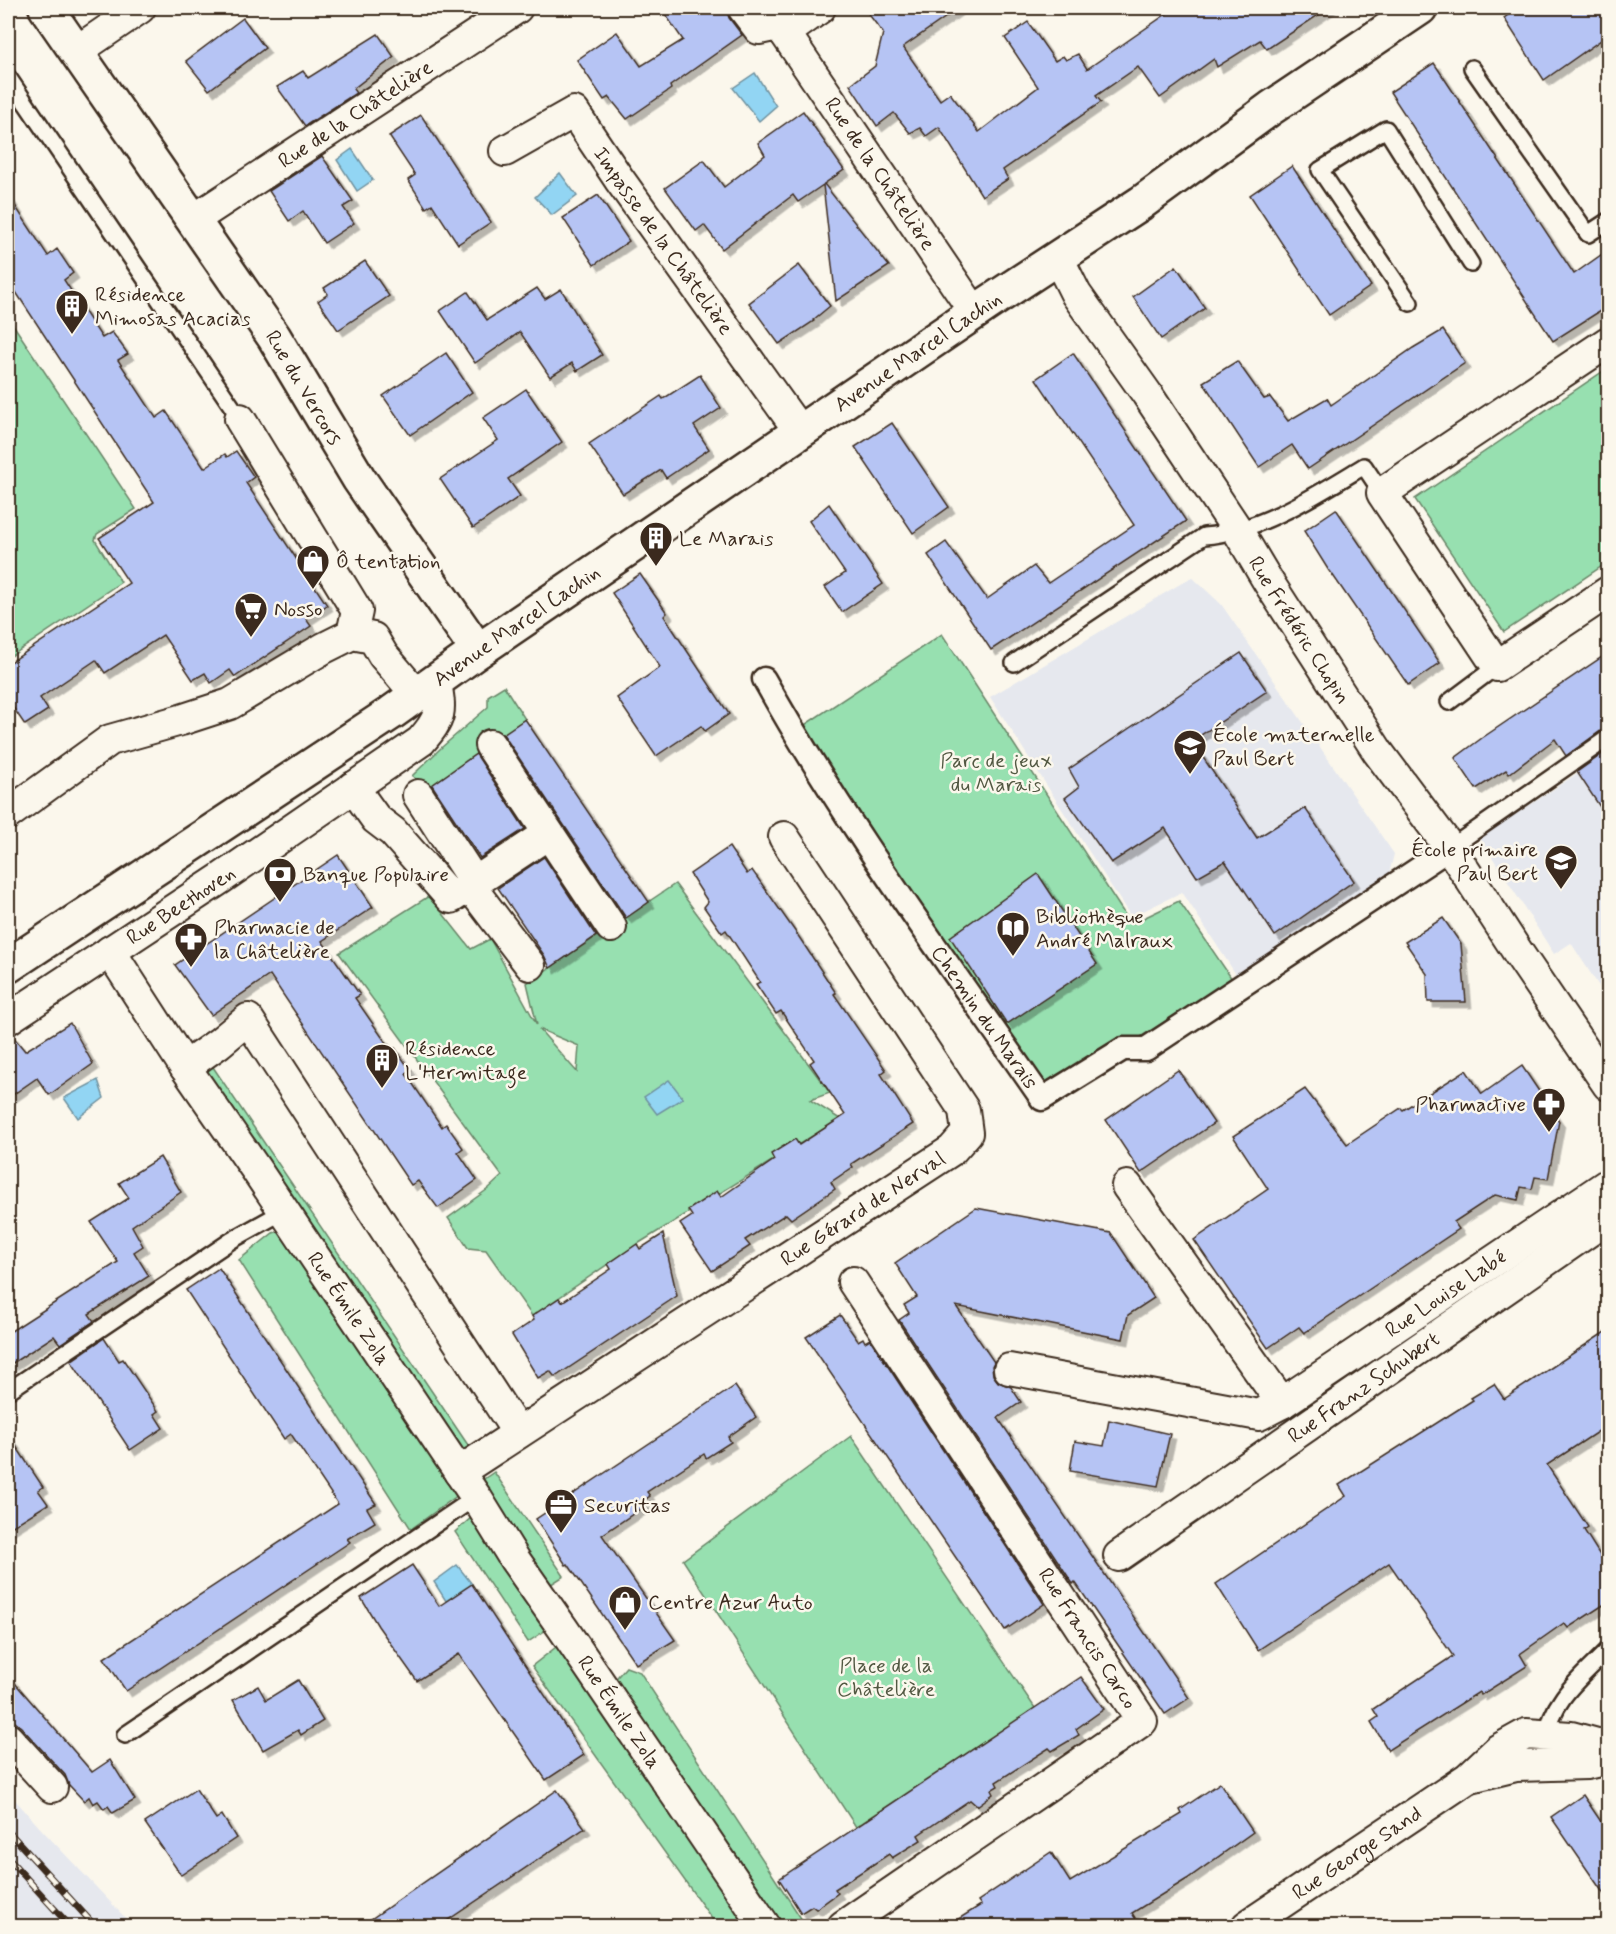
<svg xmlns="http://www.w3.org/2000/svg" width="1616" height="1934" font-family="Mynerve,sans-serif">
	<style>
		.built { fill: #e6e8ee }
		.green { fill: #97e0b0; stroke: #698567; stroke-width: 1.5; fill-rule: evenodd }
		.water { fill: #92d5f3; stroke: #6f919e; stroke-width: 1.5 }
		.building { fill: #b6c4f4; stroke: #3b2a1e; stroke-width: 1.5; filter: url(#shadow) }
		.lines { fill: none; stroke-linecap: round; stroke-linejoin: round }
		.service-casing { stroke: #3b2a1e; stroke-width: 20 }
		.pedestrian-casing { stroke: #3b2a1e; stroke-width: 27 }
		.minor-casing { stroke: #3b2a1e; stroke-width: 34 }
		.tertiary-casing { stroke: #3b2a1e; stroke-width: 38 }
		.service { stroke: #fbf7ec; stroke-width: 15 }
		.pedestrian { stroke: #fbf7ec; stroke-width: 22 }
		.minor { stroke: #fbf7ec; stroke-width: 30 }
		.tertiary { stroke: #fbf7ec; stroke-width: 33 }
		.rail-casing { stroke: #3b2a1e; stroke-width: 7 }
		.rail { stroke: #fbf7ec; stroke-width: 4.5; stroke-dasharray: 14; stroke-linecap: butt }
		.labels { text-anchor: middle; stroke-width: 5; stroke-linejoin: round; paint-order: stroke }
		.street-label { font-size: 21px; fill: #3b2a1e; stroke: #fbf7ec }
		.poi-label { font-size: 21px; fill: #3b2a1e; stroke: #fbf7ec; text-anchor: start }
		.park-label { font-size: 21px; fill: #525842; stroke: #fbf7ec }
	</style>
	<defs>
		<filter id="shadow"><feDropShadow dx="5.5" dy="5.5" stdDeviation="0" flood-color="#0004"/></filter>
	</defs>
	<rect width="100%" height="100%" fill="#fbf7ec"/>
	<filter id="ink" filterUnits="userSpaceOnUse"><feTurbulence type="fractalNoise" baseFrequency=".0167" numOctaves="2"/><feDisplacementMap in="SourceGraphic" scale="12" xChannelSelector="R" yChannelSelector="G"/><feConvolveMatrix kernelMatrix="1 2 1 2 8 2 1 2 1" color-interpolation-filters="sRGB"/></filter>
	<g filter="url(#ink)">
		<g class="built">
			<path d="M1192 577 1221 604 1394 854 1389 874 1237 976 1182 892 1131 917 990 697Z"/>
			<path d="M1608 753V1000L1571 943 1554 954 1480 838Z"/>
			<path d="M8 1792 42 1830 133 1926H20L8 1912Z"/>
		</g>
		<g class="green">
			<path d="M8 317 136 509 97 534 95 540 121 582 8 658Z"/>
			<path d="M1608 368V562L1504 632 1415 499Z"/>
			<path d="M942 634 1131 924 1179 901 1232 979 1047 1096 800 728Z"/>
			<path d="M504 686 525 719 428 788 412 776 442 747 488 707V696Z"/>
			<path d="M675 884 830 1093 810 1100 840 1119 636 1245 532 1316 486 1250 468 1248 448 1218 488 1189 502 1176 339 953 429 896 471 949 490 939 537 1025 527 983ZM539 1029 579 1046 577 1072Z"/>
			<path d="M209 1061 472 1451 460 1462 196 1072Z"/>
			<path d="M289 1228 465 1490 411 1529 239 1260 273 1233Z"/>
			<path d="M851 1436 1035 1708 856 1827 683 1560Z"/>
			<path d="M494 1472 564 1576 545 1588 478 1483Z"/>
			<path d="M479 1511 555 1624 528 1642 455 1532Z"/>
			<path d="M565 1640 757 1926H717L532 1666Z"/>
			<path d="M626 1667 640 1672 806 1926H776L611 1684Z"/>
		</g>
		<g class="water">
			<path d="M755 73 776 106 759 121 733 88Z"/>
			<path d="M352 149 373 180 357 191 337 160Z"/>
			<path d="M560 173 577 196 552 215 535 197Z"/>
			<path d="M98 1080 104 1098 78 1118 64 1098Z"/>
			<path d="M669 1080 683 1098 657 1114 644 1097Z"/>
			<path d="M457 1565 472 1584 446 1601 434 1582Z"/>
		</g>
		<g class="building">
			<path d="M661 8H726L729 18 742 35 670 86 671 89 627 119 609 97 604 100 577 60 617 32 641 66 683 40Z"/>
			<path d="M864 8H959L903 47 940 100 950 93 979 132 1038 87 1005 38 1028 22 1055 61 1063 56 1066 60 1078 54 1087 69 1175 8H1329L1267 49 1260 40 1217 67 1214 59 1160 98 1138 67 1096 96 1101 102 1003 170 1008 179 982 196 939 127 926 136 920 128 910 133 894 113 877 126 850 85 875 66 883 33Z"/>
			<path d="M1518 8H1608V35L1544 80 1504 18Z"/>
			<path d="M243 18 265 48 209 90 186 61Z"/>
			<path d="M378 34 394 57 353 89 356 93 305 126 277 87 303 71 308 78Z"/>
			<path d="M1434 63 1574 274 1608 250V306L1553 341 1390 92Z"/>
			<path d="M803 111 844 170 824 184 889 266 836 301 823 185 798 202 793 195 722 249 704 225 696 231 665 188 704 160 724 187 765 155 758 143Z"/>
			<path d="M421 115 491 222 458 244 432 204 426 208 408 180 415 175 389 136Z"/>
			<path d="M322 156 353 201 343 207 354 223 324 243 303 211 289 221 269 191Z"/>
			<path d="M1292 166 1371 286 1329 315 1250 195Z"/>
			<path d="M8 195 48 256 57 249 73 273 64 280 102 338 112 332 128 354 118 360 156 418 166 411 204 468 225 454 227 457 236 451 254 477 246 483 327 605 306 619 311 626 235 677 230 670 211 683 205 673 193 680 163 635 105 673 96 660 40 698 48 710 25 725 8 700V664L129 583 99 538 154 502 8 280Z"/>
			<path d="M598 195 629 241 594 265 563 218Z"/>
			<path d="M365 261 389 296 338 330 318 301 328 294 324 288Z"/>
			<path d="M799 265 830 306 813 320 814 321 779 344 749 303Z"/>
			<path d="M1176 266 1205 308 1161 339 1133 297Z"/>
			<path d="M537 288 545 299 561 289 602 355 577 371 572 363 550 377 520 332 475 363 440 311 468 292 487 320Z"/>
			<path d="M1443 330 1465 363 1308 469 1292 445 1259 467 1203 382 1237 361 1264 399 1270 397 1288 421 1327 398 1331 405 1413 348Z"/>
			<path d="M446 353 472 392 410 435 383 396Z"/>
			<path d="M1073 353 1186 521 991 650 928 555 946 542 987 599 1034 566 1048 583 1134 525 1036 379Z"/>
			<path d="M700 375 721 408 694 426 709 449 666 478 661 470 623 494 589 444 661 396 663 399Z"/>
			<path d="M526 389 562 442 508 479 520 496 473 528 440 479 498 440 483 418Z"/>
			<path d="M892 423 949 507 913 533 855 447Z"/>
			<path d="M829 504 883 584 842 612 825 587 845 573 809 521Z"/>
			<path d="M1336 509 1440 663 1408 685 1330 571H1329L1304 531Z"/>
			<path d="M640 574 667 613 664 616 729 714 705 731 701 726 656 756 617 698 660 667 612 593Z"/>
			<path d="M1241 653 1267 691 1192 741 1257 838 1305 808 1354 881 1275 936 1225 861 1197 877 1165 828 1111 863 1065 798 1079 787 1069 769Z"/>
			<path d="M1608 653V728L1602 730 1566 756 1555 739 1509 774 1506 770 1476 789 1455 758 1482 738Z"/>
			<path d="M525 719 649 902 626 918 503 734Z"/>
			<path d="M1608 750V819L1577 772Z"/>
			<path d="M476 754 525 829 480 858 432 785Z"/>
			<path d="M729 847 747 874 752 870 799 937 836 993 834 994 886 1070 881 1074 913 1124 851 1164 853 1167 831 1182 835 1189 791 1219 786 1214 745 1240 750 1246 712 1271 680 1224 692 1216 688 1210 717 1191 721 1197 774 1160 771 1154 795 1139 799 1145 845 1115 810 1063 814 1060 781 1011 776 1014 756 984 760 982 726 930 722 933 704 907 708 902 690 874Z"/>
			<path d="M338 855 373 907 322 941 360 995 355 998 391 1050 395 1048 411 1071 406 1074 442 1127 446 1124 463 1148 458 1152 477 1180 438 1208 418 1181 411 1185 270 975 211 1015 175 965Z"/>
			<path d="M544 857 596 936 550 968 544 955 498 888Z"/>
			<path d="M1038 874 1097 964 1007 1024 950 937Z"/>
			<path d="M1443 918 1461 944 1466 1002H1428L1427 974 1405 942Z"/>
			<path d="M70 1023 93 1064 49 1095 37 1078 8 1098V1036L12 1035 25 1051Z"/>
			<path d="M1522 1066 1559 1121 1548 1179 1535 1177 1532 1189 1521 1187 1518 1200 1495 1195 1454 1222 1459 1229 1392 1274 1304 1333 1299 1327 1268 1348 1194 1240 1268 1189 1233 1136 1305 1089 1347 1144 1401 1108 1403 1110 1466 1070 1482 1094Z"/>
			<path d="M1178 1070 1214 1123 1141 1173 1106 1120Z"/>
			<path d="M160 1157 181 1192 132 1226 143 1246 134 1252 149 1276 89 1314 94 1321 60 1344 54 1336 8 1366V1333L118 1262 91 1222 129 1198 119 1183Z"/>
			<path d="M976 1208 1111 1233 1154 1298 1128 1315 1123 1339 956 1306 994 1362 992 1366 993 1375 998 1382 1011 1387 1021 1402 998 1418 1189 1698 1165 1714 1075 1582 1073 1584 899 1320 909 1313 904 1305 917 1297 895 1263Z"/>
			<path d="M663 1234 677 1296 555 1377 550 1371 538 1378 512 1335 534 1320 532 1316 559 1298 562 1302 611 1269 608 1264 637 1244 640 1249Z"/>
			<path d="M219 1268 376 1504 367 1508 375 1522 347 1539 350 1542 126 1691 104 1658 338 1504 291 1434 284 1439 186 1290Z"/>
			<path d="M840 1315 858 1341 863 1338 865 1342 870 1339 1044 1604 1005 1630 806 1337Z"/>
			<path d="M1608 1330V1425L1547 1465 1588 1527 1584 1530 1608 1568V1602L1568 1628 1564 1623 1520 1654 1527 1666 1481 1695 1479 1692 1388 1750 1371 1722 1378 1717 1373 1709 1453 1656 1389 1563 1258 1650 1216 1584 1346 1496 1339 1485 1473 1400 1471 1398 1494 1384 1504 1399Z"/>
			<path d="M104 1338 119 1361 123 1359 158 1411 154 1414 163 1428 130 1450 71 1361Z"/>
			<path d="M735 1386 756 1417 728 1437 731 1442 706 1458 704 1454 647 1492 650 1496 643 1501 646 1505 602 1535 675 1640 636 1664 568 1564 566 1565 536 1519Z"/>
			<path d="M1109 1420 1170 1434 1158 1486 1070 1471 1075 1441 1104 1446Z"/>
			<path d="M8 1434 43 1487 38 1490 48 1504 8 1529Z"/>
			<path d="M412 1565 439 1606 472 1584 584 1755 546 1780 459 1654 417 1681 378 1626 361 1598Z"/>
			<path d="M8 1675 92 1772 110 1760 135 1800 113 1813 108 1806 104 1809 98 1801 93 1804 89 1797 84 1801 69 1785 65 1775 21 1727 8 1716Z"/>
			<path d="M1081 1677 1104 1709 1076 1729 1079 1735 1052 1751 1049 1748 996 1782 998 1786 991 1790 993 1794 977 1806 970 1800 918 1835 921 1840 892 1858 889 1854 835 1889 838 1893 816 1909 812 1906 801 1913 779 1879Z"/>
			<path d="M298 1680 323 1721 301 1735 298 1730 263 1750 233 1700 258 1686 266 1700Z"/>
			<path d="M1220 1783 1253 1832 1187 1879 1132 1913 1140 1926H947L981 1905 978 1901 1051 1852 1070 1882 1182 1814 1180 1810Z"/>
			<path d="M196 1789 216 1819 222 1815 236 1838 181 1875 145 1823Z"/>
			<path d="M557 1790 585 1828 439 1926H361Z"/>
			<path d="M1583 1795 1608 1832V1900L1551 1817Z"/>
		</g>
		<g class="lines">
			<defs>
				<g id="service">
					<path d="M1472 68 1588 234 1608 221"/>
					<path d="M8 77 235 411"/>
					<path d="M1410 303 1320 170 1386 129 1471 264"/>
					<path d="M1014 663 1204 536C1260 532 1316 495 1364 466L1382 493"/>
					<path d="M1449 702 1497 666"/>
					<path d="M1450 848 1608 738"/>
					<path d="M8 1391 232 1240 284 1211"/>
					<path d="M125 1735 476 1497"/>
					<path d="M1547 1738C1550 1700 1584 1675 1608 1650"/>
				</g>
				<g id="pedestrian">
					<path id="s1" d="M764 679C846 826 947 961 1042 1099L1123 1049H1146L1450 848"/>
				</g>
				<g id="minor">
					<path d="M743 8 759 29 778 25 786 34"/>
					<path id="s2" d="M820 8 785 33 975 313"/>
					<path d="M77 51 140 8"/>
					<path id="s3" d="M505 151 574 112 619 179 800 432"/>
					<path id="s4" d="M193 220 517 8"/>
					<path id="s5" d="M1058 258 1076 294 1147 394 1238 531 1269 583 1378 752 1450 848 1519 954 1608 1085"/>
					<path d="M1608 342 1382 493 1497 666 1608 592"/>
					<path d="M240 419 357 611 352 634"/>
					<path d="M490 745 611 927"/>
					<path d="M353 787 376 819 393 832 451 898 548 834"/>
					<path d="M418 795 475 883"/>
					<path d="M8 814 110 740 181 720 230 704 324 648 352 634 373 638 383 655 417 695"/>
					<path d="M470 886 530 965"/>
					<path id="s6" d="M110 951 185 1067 255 1168 476 1497 515 1560 564 1630 765 1926"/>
					<path id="s7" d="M8 1019 220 879 421 741C442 717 441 712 436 682"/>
					<path d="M185 1067 219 1043 248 1019 518 1433"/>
					<path d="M1127 1186 1282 1403"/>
					<path id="s8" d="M1009 1369 1259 1415 1282 1403 1608 1184"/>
					<path id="s9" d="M459 1472 952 1150 967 1133 964 1110 784 837"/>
					<path id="s10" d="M1119 1556 1608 1218"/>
					<path d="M8 1739 52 1787"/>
					<path d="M1471 1777 1516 1766 1587 1764 1608 1759"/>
					<path d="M843 1926 1142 1721 853 1282"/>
					<path id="s11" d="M1247 1926 1468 1778 1499 1749 1526 1734 1571 1737 1608 1747"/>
				</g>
				<g id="tertiary">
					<path id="s12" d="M46 8 274 337 359 479 478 651"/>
					<path id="s13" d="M8 966 391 713 478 651 987 304 1141 203 1271 108 1420 8"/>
				</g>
			</defs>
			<use href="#service" class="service-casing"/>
			<use href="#pedestrian" class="pedestrian-casing"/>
			<use href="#minor" class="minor-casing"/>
			<use href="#tertiary" class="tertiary-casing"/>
			<use href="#service" class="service"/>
			<use href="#pedestrian" class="pedestrian"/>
			<use href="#minor" class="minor"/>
			<use href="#tertiary" class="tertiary"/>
			<defs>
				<g id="rail">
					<path d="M8 1831 95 1926"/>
					<path d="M8 1858 70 1926"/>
				</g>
			</defs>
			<use href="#rail" class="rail-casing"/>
			<use href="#rail" class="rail"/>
		</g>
	</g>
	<defs>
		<symbol id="building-pin" viewBox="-11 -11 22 30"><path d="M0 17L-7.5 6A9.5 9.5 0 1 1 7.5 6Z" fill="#3b2a1e" stroke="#fbf7ec"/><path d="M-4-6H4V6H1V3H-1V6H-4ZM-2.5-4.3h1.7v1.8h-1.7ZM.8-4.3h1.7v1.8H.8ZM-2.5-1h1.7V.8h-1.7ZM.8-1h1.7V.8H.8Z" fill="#fff"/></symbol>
		<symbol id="shop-pin" viewBox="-11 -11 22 30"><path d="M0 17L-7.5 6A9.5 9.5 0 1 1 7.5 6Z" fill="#3b2a1e" stroke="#fbf7ec"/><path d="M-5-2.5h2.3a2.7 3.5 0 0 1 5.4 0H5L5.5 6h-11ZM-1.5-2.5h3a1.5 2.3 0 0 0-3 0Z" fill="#fff"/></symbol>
		<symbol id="supermarket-pin" viewBox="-11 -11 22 30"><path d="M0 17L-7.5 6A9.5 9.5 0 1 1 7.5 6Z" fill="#3b2a1e" stroke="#fbf7ec"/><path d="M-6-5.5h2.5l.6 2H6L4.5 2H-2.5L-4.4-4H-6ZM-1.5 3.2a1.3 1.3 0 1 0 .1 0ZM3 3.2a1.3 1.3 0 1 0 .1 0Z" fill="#fff"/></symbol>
		<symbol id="school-pin" viewBox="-11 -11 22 30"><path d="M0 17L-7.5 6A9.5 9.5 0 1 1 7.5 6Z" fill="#3b2a1e" stroke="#fbf7ec"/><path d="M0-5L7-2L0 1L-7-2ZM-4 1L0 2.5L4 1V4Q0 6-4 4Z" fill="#fff"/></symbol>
		<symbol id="bank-pin" viewBox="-11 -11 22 30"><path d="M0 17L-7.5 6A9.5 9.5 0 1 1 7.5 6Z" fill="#3b2a1e" stroke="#fbf7ec"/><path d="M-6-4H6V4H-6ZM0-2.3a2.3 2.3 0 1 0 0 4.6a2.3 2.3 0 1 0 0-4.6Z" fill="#fff"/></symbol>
		<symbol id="library-pin" viewBox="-11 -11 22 30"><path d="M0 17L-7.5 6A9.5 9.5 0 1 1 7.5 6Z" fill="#3b2a1e" stroke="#fbf7ec"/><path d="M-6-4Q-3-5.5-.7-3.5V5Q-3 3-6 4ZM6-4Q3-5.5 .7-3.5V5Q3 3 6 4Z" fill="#fff"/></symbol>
		<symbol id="pharmacy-pin" viewBox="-11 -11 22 30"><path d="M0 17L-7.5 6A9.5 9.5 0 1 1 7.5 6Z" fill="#3b2a1e" stroke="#fbf7ec"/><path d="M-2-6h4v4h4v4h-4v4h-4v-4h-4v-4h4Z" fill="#fff"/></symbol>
		<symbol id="office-pin" viewBox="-11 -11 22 30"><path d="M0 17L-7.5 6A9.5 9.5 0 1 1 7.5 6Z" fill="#3b2a1e" stroke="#fbf7ec"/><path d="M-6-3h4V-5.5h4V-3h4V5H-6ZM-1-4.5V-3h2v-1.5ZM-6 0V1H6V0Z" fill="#fff"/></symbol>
	</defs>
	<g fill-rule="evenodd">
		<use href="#building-pin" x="53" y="287" width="38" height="52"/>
		<use href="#building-pin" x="637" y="519" width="38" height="52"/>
		<use href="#shop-pin" x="294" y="542" width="38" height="52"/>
		<use href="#supermarket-pin" x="232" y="590" width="38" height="52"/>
		<use href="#school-pin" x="1171" y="727" width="38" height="52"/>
		<use href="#school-pin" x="1542" y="842" width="38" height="52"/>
		<use href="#bank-pin" x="261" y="855" width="38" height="52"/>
		<use href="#library-pin" x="994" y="909" width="38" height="52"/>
		<use href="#pharmacy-pin" x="172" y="920" width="38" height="52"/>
		<use href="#building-pin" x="363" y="1041" width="38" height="52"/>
		<use href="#pharmacy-pin" x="1530" y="1085" width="38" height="52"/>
		<use href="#office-pin" x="542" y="1486" width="38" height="52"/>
		<use href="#shop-pin" x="606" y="1583" width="38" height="52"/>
	</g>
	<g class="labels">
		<g class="street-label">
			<text dy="7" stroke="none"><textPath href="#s4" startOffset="194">Rue de la Châtelière</textPath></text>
			<text dy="7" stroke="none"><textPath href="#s2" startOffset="213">Rue de la Châtelière</textPath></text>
			<text dy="7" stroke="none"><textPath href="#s3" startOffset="236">Impasse de la Châtelière</textPath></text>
			<text dy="7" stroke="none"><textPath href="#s13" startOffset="1098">Avenue Marcel Cachin</textPath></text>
			<text dy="7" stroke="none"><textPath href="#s12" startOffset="459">Rue du Vercors</textPath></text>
			<text dy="7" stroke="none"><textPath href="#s13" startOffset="612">Avenue Marcel Cachin</textPath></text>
			<text dy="7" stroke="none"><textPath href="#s5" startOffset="444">Rue Frédéric Chopin</textPath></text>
			<text dy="7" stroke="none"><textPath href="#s7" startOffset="207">Rue Beethoven</textPath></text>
			<text dy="7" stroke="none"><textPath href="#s1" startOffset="404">Chemin du Marais</textPath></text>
			<text dy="7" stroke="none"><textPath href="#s9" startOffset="482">Rue Gérard de Nerval</textPath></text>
			<text dy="7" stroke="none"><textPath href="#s8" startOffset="477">Rue Louise Labé</textPath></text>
			<text dy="7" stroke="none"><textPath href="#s6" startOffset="430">Rue Émile Zola</textPath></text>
			<text dy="7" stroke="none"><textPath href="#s10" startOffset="297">Rue Franz Schubert</textPath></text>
			<text transform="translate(1088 1638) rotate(57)" y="7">Rue Francis Carco</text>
			<text dy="7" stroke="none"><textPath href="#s6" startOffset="916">Rue Émile Zola</textPath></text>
			<text dy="7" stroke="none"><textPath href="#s11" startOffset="132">Rue George Sand</textPath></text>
		</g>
		<g class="poi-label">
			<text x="95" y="301">Résidence<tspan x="95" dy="24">Mimosas Acacias</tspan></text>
			<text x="679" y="545">Le Marais</text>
			<text x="336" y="568">Ô tentation</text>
			<text x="274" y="616">Nosso</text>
			<text x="1213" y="741">École maternelle<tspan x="1213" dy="24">Paul Bert</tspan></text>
			<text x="1538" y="856" text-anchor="end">École primaire<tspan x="1538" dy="24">Paul Bert</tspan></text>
			<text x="303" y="881">Banque Populaire</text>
			<text x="1036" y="923">Bibliothèque<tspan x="1036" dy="24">André Malraux</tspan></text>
			<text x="214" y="934">Pharmacie de<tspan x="214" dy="24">la Châtelière</tspan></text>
			<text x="405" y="1055">Résidence<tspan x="405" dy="24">L'Hermitage</tspan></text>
			<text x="1526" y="1111" text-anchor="end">Pharmactive</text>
			<text x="584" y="1512">Securitas</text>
			<text x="648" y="1609">Centre Azur Auto</text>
		</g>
		<g class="park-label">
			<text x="996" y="767">Parc de jeux<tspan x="996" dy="24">du Marais</tspan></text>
			<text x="886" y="1672">Place de la<tspan x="886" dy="24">Châtelière</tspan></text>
		</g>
	</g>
	<rect width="1616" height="1934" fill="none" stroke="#fbf7ec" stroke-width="30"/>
	<rect x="15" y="15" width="1586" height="1904" fill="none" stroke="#3b2a1e" stroke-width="2" filter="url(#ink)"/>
</svg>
